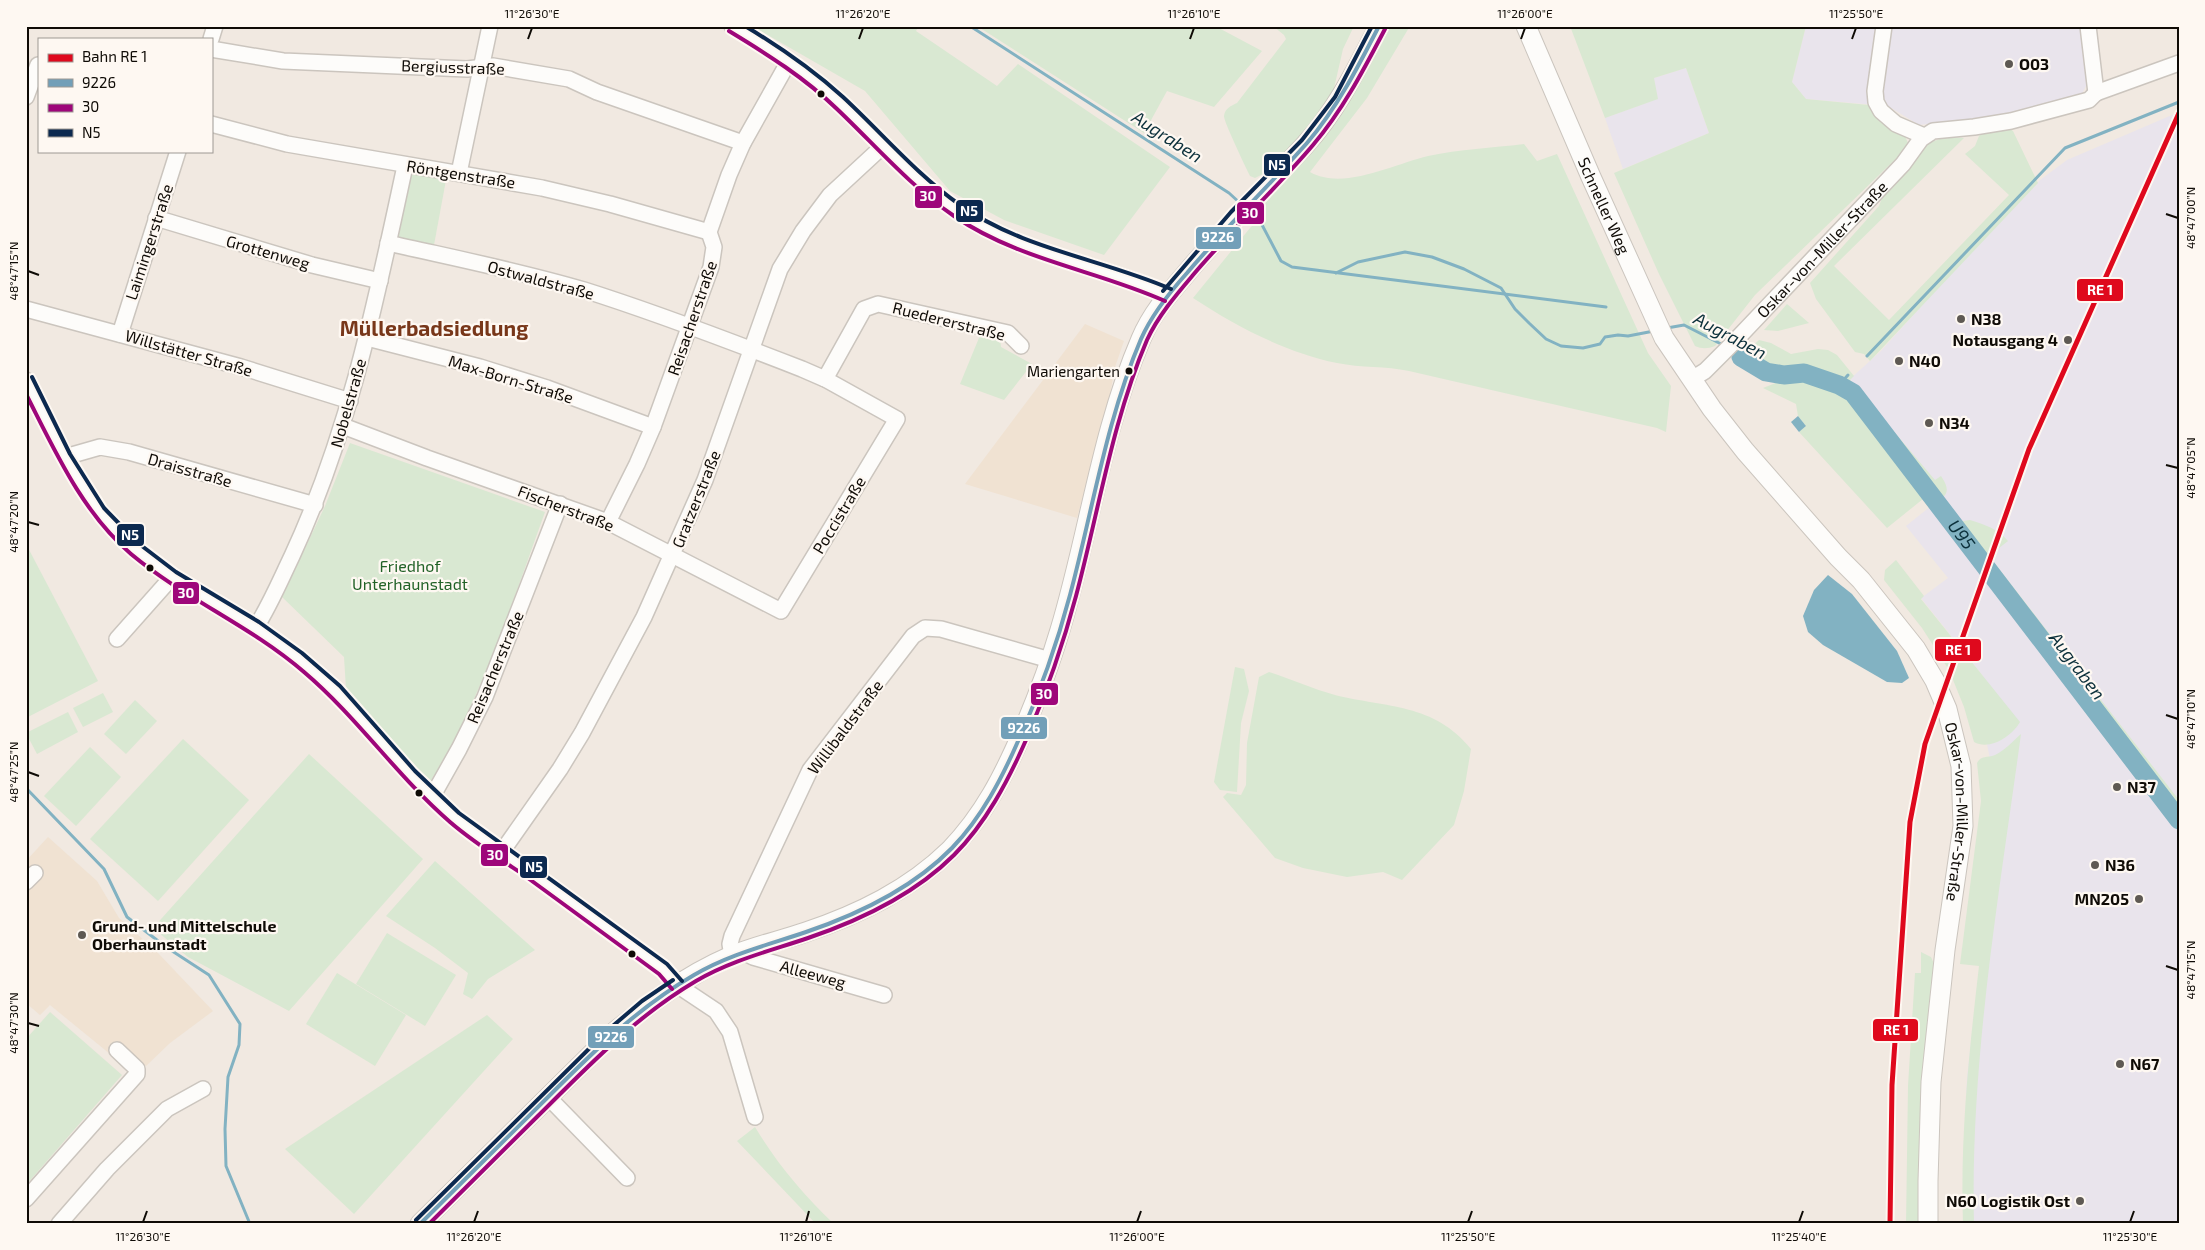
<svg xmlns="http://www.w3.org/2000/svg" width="2205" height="1250" font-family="'Exo 2',sans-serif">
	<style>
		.built { fill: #f0e2d2 }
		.industrial { fill: #e9e4ec }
		.green { fill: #d9e8d2 }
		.water { fill: #82b2c2 }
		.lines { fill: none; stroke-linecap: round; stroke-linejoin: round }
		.stream { stroke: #82b2c2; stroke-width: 3 }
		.river { stroke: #82b2c2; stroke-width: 19 }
		.minor-casing { stroke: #cbc5be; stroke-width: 18 }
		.major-casing { stroke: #cbc5be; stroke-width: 21 }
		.minor { stroke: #fdfcfa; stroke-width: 15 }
		.major { stroke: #fdfcfa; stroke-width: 19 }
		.bus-1-casing { stroke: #fef8f2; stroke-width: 8 }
		.bus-2-casing { stroke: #fef8f2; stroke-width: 8 }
		.bus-3-casing { stroke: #fef8f2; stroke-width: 8 }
		.bus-1 { stroke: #729fb8; stroke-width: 4 }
		.bus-2 { stroke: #9e067a; stroke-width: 4 }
		.bus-3 { stroke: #0c294f; stroke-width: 4 }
		.rail-1-casing { stroke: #fef8f2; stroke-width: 9 }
		.rail-1 { stroke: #df091d; stroke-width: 5 }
		.ticks { fill: none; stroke: #0f0b06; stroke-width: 2 }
		.poi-dot { fill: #5e5953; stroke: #fef8f2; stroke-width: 2 }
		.bus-dot { fill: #0f0b06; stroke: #fef8f2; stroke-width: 2 }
		.labels { text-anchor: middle; stroke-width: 4.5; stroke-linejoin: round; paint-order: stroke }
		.bus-label { font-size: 15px; fill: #0f0b06; stroke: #fef8f2; text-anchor: end }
		.poi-label { font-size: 16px; font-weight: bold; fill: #0f0b06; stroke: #fef8f2; text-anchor: start }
		.street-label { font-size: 16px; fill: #0f0b06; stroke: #fef8f2 }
		.park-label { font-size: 16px; fill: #226227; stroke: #fef8f2 }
		.water-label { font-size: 18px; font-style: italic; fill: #0c303b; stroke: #fef8f2 }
		.district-label { font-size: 21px; font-weight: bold; fill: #78371a; stroke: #fef8f2 }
		.line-badge { stroke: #fef8f2; stroke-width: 2 }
		.badge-label { font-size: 14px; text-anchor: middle; font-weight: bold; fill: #fff }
		.neatline { fill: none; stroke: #0f0b06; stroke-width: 2 }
		.ticks-label { font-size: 12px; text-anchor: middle; fill: #0f0b06 }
	</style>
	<rect width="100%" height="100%" fill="#f1e9e1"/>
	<g class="built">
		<path d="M1085 324 1124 341 1115 367 1109 400 1077 518 965 484Z"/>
		<path d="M48 837 97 881 119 918 158 953 213 1011 170 1043 146 1066 120 1044 110 1054 50 1005 40 1015 26 1003V861Z"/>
	</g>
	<g class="industrial">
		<path d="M1806 26H2082L2088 82 2082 94 2040 107 1991 117 1919 125 1888 106 1806 99 1792 82Z"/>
		<path d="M1686 68 1709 133 1623 169 1605 118 1657 99 1654 78Z"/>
		<path d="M2179 112V1224H1964L1963 1170 1967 1078 1998 800 1975 683 1983 676 1921 598 1948 578 1906 526 1946 494 1850 379 1881 351 1961 262 2040 180 2067 160Z"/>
	</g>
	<g class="green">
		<path d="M752 26H919L916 31 997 86 1018 64 1170 167 1104 255 1004 220 950 191 865 91Z"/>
		<path d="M977 26H1215L1262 51 1214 107 1167 91 1144 133Z"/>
		<path d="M1273 26H1354L1343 49 1332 97 1307 130 1261 175 1255 178 1250 176C1247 170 1223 120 1224 116 1225 108 1231 106 1237 103L1286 39 1284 35Z"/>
		<path d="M1388 26H1410L1367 98 1310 172C1343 191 1394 164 1428 156 1460 149 1492 148 1524 144L1537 161 1557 154 1648 353 1671 386 1666 432 1657 428C1574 409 1492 390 1409 371 1386 366 1361 368 1337 363 1285 352 1237 327 1193 298L1250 228 1266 212 1261 208 1260 200Z"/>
		<path d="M1570 26H1806L1792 82 1806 99 1869 105 1885 126 1905 136 1908 143 1907 148 1755 295 1715 346C1707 349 1702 349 1695 346L1659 274 1614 173 1709 133 1686 68 1654 78 1658 99 1605 118Z"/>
		<path d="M2010 129 2013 131 2038 183 1870 361 1864 354 1855 352 1816 299 1810 283 1879 206 1883 195 1929 143 1945 137 1964 138 1834 266 1889 320 2009 195 1965 154 1975 146 1979 136 1983 133Z"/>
		<path d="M410 174 446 180 434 245 398 238Z"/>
		<path d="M1787 304 1809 323 1778 331 1764 330Z"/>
		<path d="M981 333 1000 338 1001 347 1032 364 1004 400 960 384Z"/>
		<path d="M1759 340 1771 343 1791 354 1818 349 1828 350 1837 355 1854 376 1850 380 1935 480 1941 476C1953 494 1945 496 1930 507L1923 499 1887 528 1799 432 1806 426 1798 416 1796 404 1763 388 1803 372 1766 369 1743 354Z"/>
		<path d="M350 443 545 512C512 603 482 699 430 782L346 689 344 657 282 597 325 506Z"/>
		<path d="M1970 520C1985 525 1997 528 2008 541L1989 556 2179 800V803L2173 807 2179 816 2171 821 1948 532 1963 521Z"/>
		<path d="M26 544 98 681 26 718Z"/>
		<path d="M1896 560 1924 596 1921 599 2020 722C2012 736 1990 751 1974 742L1964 707 1949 670 1922 628 1884 580 1885 570Z"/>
		<path d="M1235 667 1244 669 1249 691 1241 723 1237 792 1220 790 1214 782Z"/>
		<path d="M1269 672C1291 679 1313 689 1335 695 1387 708 1434 703 1471 749L1464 791 1454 825 1402 880 1383 872 1347 877 1303 868 1275 858 1223 797 1227 793 1241 795 1246 785 1247 743 1259 677Z"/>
		<path d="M103 693 113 712 83 727 73 708Z"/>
		<path d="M135 700 157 721 126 754 104 734Z"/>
		<path d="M68 712 78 732 37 754 26 733Z"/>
		<path d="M2021 734C1999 896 1970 1060 1974 1224H1963C1960 1137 1969 1052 1979 966L1960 964 1981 801 1977 763C1981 755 1987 758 1995 755 2004 751 2013 741 2021 734Z"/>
		<path d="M183 739 249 800 158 901 90 839Z"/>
		<path d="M90 747 121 777 76 826 44 796Z"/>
		<path d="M309 754 423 859 289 1011 188 957 153 928Z"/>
		<path d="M435 861 535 950 488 979 472 999 463 994 468 973 435 948 386 916Z"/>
		<path d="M387 933 456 975 425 1026 356 984Z"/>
		<path d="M1921 952 1931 957 1935 966 1921 1224H1906L1908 1086 1915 973H1921Z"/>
		<path d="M337 973 406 1015 375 1066 306 1024Z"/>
		<path d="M50 1012 122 1075 26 1185V1039Z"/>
		<path d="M487 1015 513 1039 354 1214 285 1149Z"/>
		<path d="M755 1127C778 1165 802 1193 834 1224H816L737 1141Z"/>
	</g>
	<g class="water">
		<path d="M1798 416 1806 426 1799 432 1791 422Z"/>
		<path d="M1828 575 1852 594 1897 651 1909 678 1902 683 1887 682 1823 645 1808 632 1803 616 1814 590Z"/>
	</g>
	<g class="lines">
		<g class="stream">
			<path d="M970 26 1229 193 1241 204"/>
			<path d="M1251 213 1260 221 1281 261 1292 267 1606 307"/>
			<path d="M1336 273 1358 262 1405 252 1432 257 1464 269 1501 288 1515 309 1529 323 1546 339 1561 346 1583 348 1600 344 1605 337 1618 335 1628 336 1654 331"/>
			<path d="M1667 328 1684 325 1723 345"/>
			<path d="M1733 351 1766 372 1784 375 1804 373 1839 385 1853 393 1936 502"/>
			<path d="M1867 356 2065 148 2179 102"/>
			<path d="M1839 385 1848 375"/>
			<path d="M1955 527 2177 821"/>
			<path d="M26 788 104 869 127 917 166 947 209 975 240 1024 239 1045 228 1077 225 1129 226 1166 250 1224"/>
		</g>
		<path class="river" id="s1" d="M1741 357 1766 372 1784 375 1804 373 1839 385 1853 393 2179 820"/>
		<defs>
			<g id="minor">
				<path d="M732 26C771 48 807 73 840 103 883 144 924 192 976 223 1035 258 1107 265 1168 295"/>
				<path d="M1884 26 1875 91 1876 102 1881 111 1896 124 1924 136"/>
				<path d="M2088 26 2096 93"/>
				<path d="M211 39 215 26"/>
				<path d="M211 49 283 61 467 69 493 66 569 79 597 92 743 143"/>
				<path d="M2096 93 2179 63"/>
				<path d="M26 97 38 65"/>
				<path d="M211 124 287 144 542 188 610 204 709 232"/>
				<path d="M459 173 490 26"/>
				<path d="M156 218 312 265 380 281"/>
				<path d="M26 309 241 367 350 401"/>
				<path d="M120 334 178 151"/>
				<path d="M367 338 480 367 547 388 653 427"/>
				<path d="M825 379 864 309 878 304 1008 333 1021 346"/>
				<path id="s2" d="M1692 379 1705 371 1733 343 1903 164 1921 139 1933 131 1974 127 2011 121 2089 100 2096 93"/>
				<path d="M26 380 65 457 99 512 134 548 172 577 256 627 298 658 335 690 410 775 455 818 663 969 677 985 716 1011 730 1032 755 1117"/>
				<path d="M343 426 427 458 608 522 781 611 897 419 825 379 802 369C730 341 657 313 584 290 520 271 454 258 388 243"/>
				<path d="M65 457 100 447 129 452 315 505"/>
				<path d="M608 522 637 464 653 427 711 267 714 247 709 232 729 175 743 143 789 61"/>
				<path d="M256 627C270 605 280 581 292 556 350 431 376 300 405 166"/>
				<path d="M117 639 172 577"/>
				<path d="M432 797 459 749 485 697 560 504"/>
				<path d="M501 853 560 769 582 733 644 617 705 480 780 269 803 231 830 195 883 146"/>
				<path d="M26 882 35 873"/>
				<path d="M743 952 753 957 884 995"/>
				<path d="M732 956 730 944 732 936 810 770 913 636 925 628 941 629 1050 660"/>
				<path d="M548 1097 627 1178"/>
				<path d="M26 1199 137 1074V1069L117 1050"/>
				<path d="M59 1224 107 1169 167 1109 203 1089"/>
			</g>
			<g id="major">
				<path id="s3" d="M1526 26 1591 177 1664 338 1712 409 1745 451 1838 557 1861 580 1916 649 1935 681 1947 709 1961 766 1963 826 1945 950 1931 1082 1928 1181V1224"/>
				<path d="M420 1224 612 1034C649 1004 685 976 729 957 754 946 780 941 806 932 859 914 909 890 950 850 984 815 1004 775 1023 731 1037 698 1050 664 1060 630 1089 534 1101 432 1141 339 1153 310 1175 287 1195 263 1231 222 1268 185 1305 145 1337 110 1357 68 1379 26"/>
			</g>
		</defs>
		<use href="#minor" class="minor-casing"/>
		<use href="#major" class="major-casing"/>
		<use href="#minor" class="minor"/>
		<use href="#major" class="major"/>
		<defs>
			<path id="bus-1" d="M420 1224C462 1182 504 1141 546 1099 592 1053 637 1008 694 975 730 954 768 945 806 932 859 914 912 889 952 848 982 817 1002 778 1019 739 1040 692 1057 644 1070 595 1093 509 1106 421 1141 339 1152 314 1169 293 1187 273 1225 228 1268 187 1307 143 1337 108 1358 67 1379 26"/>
			<g id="bus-2">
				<path d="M729 31C767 54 805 78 837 109 875 145 910 186 954 216 1018 260 1096 270 1165 301"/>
				<path d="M26 394C55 451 82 512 131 554 185 599 251 626 304 672 357 717 397 776 450 822 472 841 497 857 521 873 567 907 613 940 659 974L672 989"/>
				<path d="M429 1224C469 1184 509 1145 549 1105 595 1059 640 1014 696 981 732 960 770 951 808 938 861 920 914 895 954 855 986 823 1008 781 1026 740 1046 693 1063 645 1076 596 1099 510 1112 422 1147 340 1158 316 1176 295 1193 275 1231 230 1275 190 1313 145 1343 110 1364 69 1385 29"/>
			</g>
			<g id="bus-3">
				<path d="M745 26C780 47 813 70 843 97 882 133 916 174 960 205 1022 249 1102 259 1171 289"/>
				<path d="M1163 291 1231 212 1302 140 1335 97 1372 26"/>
				<path d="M32 377 70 454 104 508 138 543 176 572 259 622 302 653 340 686 415 771 459 813 667 964 682 981"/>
				<path d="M416 1220 608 1030 642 1001 673 980"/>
			</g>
		</defs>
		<use href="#bus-1" class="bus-1-casing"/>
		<use href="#bus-2" class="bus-2-casing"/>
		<use href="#bus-3" class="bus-3-casing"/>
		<use href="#bus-1" class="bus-1"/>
		<use href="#bus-2" class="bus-2"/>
		<use href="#bus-3" class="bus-3"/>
		<defs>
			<path id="rail-1" d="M1890 1224 1892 1085 1910 822 1925 744 2029 449 2179 113"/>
		</defs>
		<use href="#rail-1" class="rail-1-casing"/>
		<use href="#rail-1" class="rail-1"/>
	</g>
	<path class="ticks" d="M528 39 532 28M859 39 863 28M1190 39 1194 28M1521 39 1525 28M1852 39 1856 28M2166 214 2178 218M28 271 39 275M2166 465 2178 468M28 522 39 525M2166 715 2178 719M28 772 39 776M2166 966 2178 970M28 1023 39 1026M143 1222 147 1211M474 1222 478 1211M806 1222 809 1211M1137 1222 1141 1211M1468 1222 1472 1211M1799 1222 1803 1211M2130 1222 2134 1211"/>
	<g class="poi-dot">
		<circle cx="2009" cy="64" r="5"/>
		<circle cx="1961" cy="319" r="5"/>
		<circle cx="2068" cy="340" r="5"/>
		<circle cx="1899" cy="361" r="5"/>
		<circle cx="1929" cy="423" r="5"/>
		<circle cx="2117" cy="787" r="5"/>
		<circle cx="2095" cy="865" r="5"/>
		<circle cx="2139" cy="899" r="5"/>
		<circle cx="82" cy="935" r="5"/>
		<circle cx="2120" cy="1064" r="5"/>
		<circle cx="2080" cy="1201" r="5"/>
	</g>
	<g class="bus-dot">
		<circle cx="821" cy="94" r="4.5"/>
		<circle cx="1129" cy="371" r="4.5"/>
		<circle cx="150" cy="568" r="4.5"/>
		<circle cx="419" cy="793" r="4.5"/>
		<circle cx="632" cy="954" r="4.5"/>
	</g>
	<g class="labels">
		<g class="bus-label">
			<text x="1120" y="377">Mariengarten</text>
		</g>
		<g class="poi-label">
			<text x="2019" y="70">O03</text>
			<text x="1971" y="325">N38</text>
			<text x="2058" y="346" text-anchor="end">Notausgang 4</text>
			<text x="1909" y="367">N40</text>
			<text x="1939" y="429">N34</text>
			<text x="2127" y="793">N37</text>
			<text x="2105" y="871">N36</text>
			<text x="2129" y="905" text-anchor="end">MN205</text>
			<text x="92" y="932">Grund- und Mittelschule<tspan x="92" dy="18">Oberhaunstadt</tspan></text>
			<text x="2130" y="1070">N67</text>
			<text x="2070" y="1207" text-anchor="end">N60 Logistik Ost</text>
		</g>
		<g class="street-label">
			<text transform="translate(453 67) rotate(2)" y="6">Bergiusstraße</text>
			<text transform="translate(461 174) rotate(9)" y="6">Röntgenstraße</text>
			<text dy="6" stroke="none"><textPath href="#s3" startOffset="196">Schneller Weg</textPath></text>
			<text transform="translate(149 242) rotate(-72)" y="6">Laimingerstraße</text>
			<text dy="6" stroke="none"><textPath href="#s2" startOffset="184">Oskar-von-Miller-Straße</textPath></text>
			<text transform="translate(268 252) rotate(16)" y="6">Grottenweg</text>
			<text transform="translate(541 280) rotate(15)" y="6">Ostwaldstraße</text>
			<text transform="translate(692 318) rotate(-71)" y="6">Reisacherstraße</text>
			<text transform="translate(949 321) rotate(14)" y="6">Ruedererstraße</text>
			<text transform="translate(189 353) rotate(16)" y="6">Willstätter Straße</text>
			<text transform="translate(511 379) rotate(17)" y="6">Max-Born-Straße</text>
			<text transform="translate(348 403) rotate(-74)" y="6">Nobelstraße</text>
			<text transform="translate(190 470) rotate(16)" y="6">Draisstraße</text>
			<text transform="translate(696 499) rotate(-68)" y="6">Gratzerstraße</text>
			<text transform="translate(566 508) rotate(21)" y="6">Fischerstraße</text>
			<text transform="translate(839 515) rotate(-59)" y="6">Poccistraße</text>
			<text transform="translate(495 667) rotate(-67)" y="6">Reisacherstraße</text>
			<text transform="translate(845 727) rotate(-53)" y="6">Willibaldstraße</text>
			<text dy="6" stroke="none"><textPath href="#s3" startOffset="914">Oskar-von-Miller-Straße</textPath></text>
			<text transform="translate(813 974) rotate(15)" y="6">Alleeweg</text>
		</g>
		<g class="park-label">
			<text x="410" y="572">Friedhof<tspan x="410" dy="18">Unterhaunstadt</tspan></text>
		</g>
		<g class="water-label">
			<text transform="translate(1167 137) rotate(33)" y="6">Augraben</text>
			<text transform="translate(1730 336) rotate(28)" y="6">Augraben</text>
			<text dy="6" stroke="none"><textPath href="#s1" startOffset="299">U95</textPath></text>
			<text transform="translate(2077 666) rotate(53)" y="6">Augraben</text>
		</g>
		<g class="district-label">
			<text x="434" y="336">Müllerbadsiedlung</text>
		</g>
	</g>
	<g class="line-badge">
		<rect x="1263" y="153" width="28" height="24" rx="5" fill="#0c294f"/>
		<rect x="914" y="185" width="29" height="24" rx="5" fill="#9e067a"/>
		<rect x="955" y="199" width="29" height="24" rx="5" fill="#0c294f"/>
		<rect x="1236" y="201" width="29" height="24" rx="5" fill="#9e067a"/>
		<rect x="1195" y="226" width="47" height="24" rx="5" fill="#729fb8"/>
		<rect x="2076" y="278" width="48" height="24" rx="5" fill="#df091d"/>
		<rect x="116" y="523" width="29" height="24" rx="5" fill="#0c294f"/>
		<rect x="172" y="581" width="28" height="24" rx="5" fill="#9e067a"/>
		<rect x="1934" y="638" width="48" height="24" rx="5" fill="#df091d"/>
		<rect x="1030" y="682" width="29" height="24" rx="5" fill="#9e067a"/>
		<rect x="1000" y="716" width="48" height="24" rx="5" fill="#729fb8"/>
		<rect x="480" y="843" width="29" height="24" rx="5" fill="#9e067a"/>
		<rect x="519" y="855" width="29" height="24" rx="5" fill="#0c294f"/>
		<rect x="1872" y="1018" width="47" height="24" rx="5" fill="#df091d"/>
		<rect x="587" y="1025" width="48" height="24" rx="5" fill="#729fb8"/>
	</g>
	<g class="badge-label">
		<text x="1277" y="170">N5</text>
		<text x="928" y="201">30</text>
		<text x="969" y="216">N5</text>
		<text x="1250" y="218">30</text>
		<text x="1218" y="242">9226</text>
		<text x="2100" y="295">RE 1</text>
		<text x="130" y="540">N5</text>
		<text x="186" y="598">30</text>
		<text x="1958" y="655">RE 1</text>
		<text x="1044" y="699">30</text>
		<text x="1024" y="733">9226</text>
		<text x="495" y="860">30</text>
		<text x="534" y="872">N5</text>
		<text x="1896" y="1035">RE 1</text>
		<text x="611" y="1042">9226</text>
	</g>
	<rect width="2205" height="1250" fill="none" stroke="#fef8f2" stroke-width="55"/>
	<rect x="38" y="38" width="175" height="115" fill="#fef8f2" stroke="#9e9994"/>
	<rect x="48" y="54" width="25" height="8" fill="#df091d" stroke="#9e9994"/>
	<text x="82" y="62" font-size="15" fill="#0f0b06">Bahn RE 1</text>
	<rect x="48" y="79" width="25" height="8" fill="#729fb8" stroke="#9e9994"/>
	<text x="82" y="88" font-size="15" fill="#0f0b06">9226</text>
	<rect x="48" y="104" width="25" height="8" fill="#9e067a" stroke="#9e9994"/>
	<text x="82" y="112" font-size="15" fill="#0f0b06">30</text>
	<rect x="48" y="129" width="25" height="8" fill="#0c294f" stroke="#9e9994"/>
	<text x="82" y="138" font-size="15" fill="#0f0b06">N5</text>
	<rect x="28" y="28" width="2150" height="1194" class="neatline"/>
	<g class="ticks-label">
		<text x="532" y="18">11°26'30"E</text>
		<text x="863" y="18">11°26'20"E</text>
		<text x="1194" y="18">11°26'10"E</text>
		<text x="1525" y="18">11°26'00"E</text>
		<text x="1856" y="18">11°25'50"E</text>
		<text transform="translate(2191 218) rotate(-90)" y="4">48°47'00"N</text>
		<text transform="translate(14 271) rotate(-90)" y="4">48°47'15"N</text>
		<text transform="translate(2191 468) rotate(-90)" y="4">48°47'05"N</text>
		<text transform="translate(14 522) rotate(-90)" y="4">48°47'20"N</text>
		<text transform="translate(2191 719) rotate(-90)" y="4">48°47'10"N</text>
		<text transform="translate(14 772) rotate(-90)" y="4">48°47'25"N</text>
		<text transform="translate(2191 970) rotate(-90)" y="4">48°47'15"N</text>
		<text transform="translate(14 1023) rotate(-90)" y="4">48°47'30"N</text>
		<text x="143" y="1241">11°26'30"E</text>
		<text x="474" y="1241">11°26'20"E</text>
		<text x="806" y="1241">11°26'10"E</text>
		<text x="1137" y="1241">11°26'00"E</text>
		<text x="1468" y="1241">11°25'50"E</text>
		<text x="1799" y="1241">11°25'40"E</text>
		<text x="2130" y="1241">11°25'30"E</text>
	</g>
</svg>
